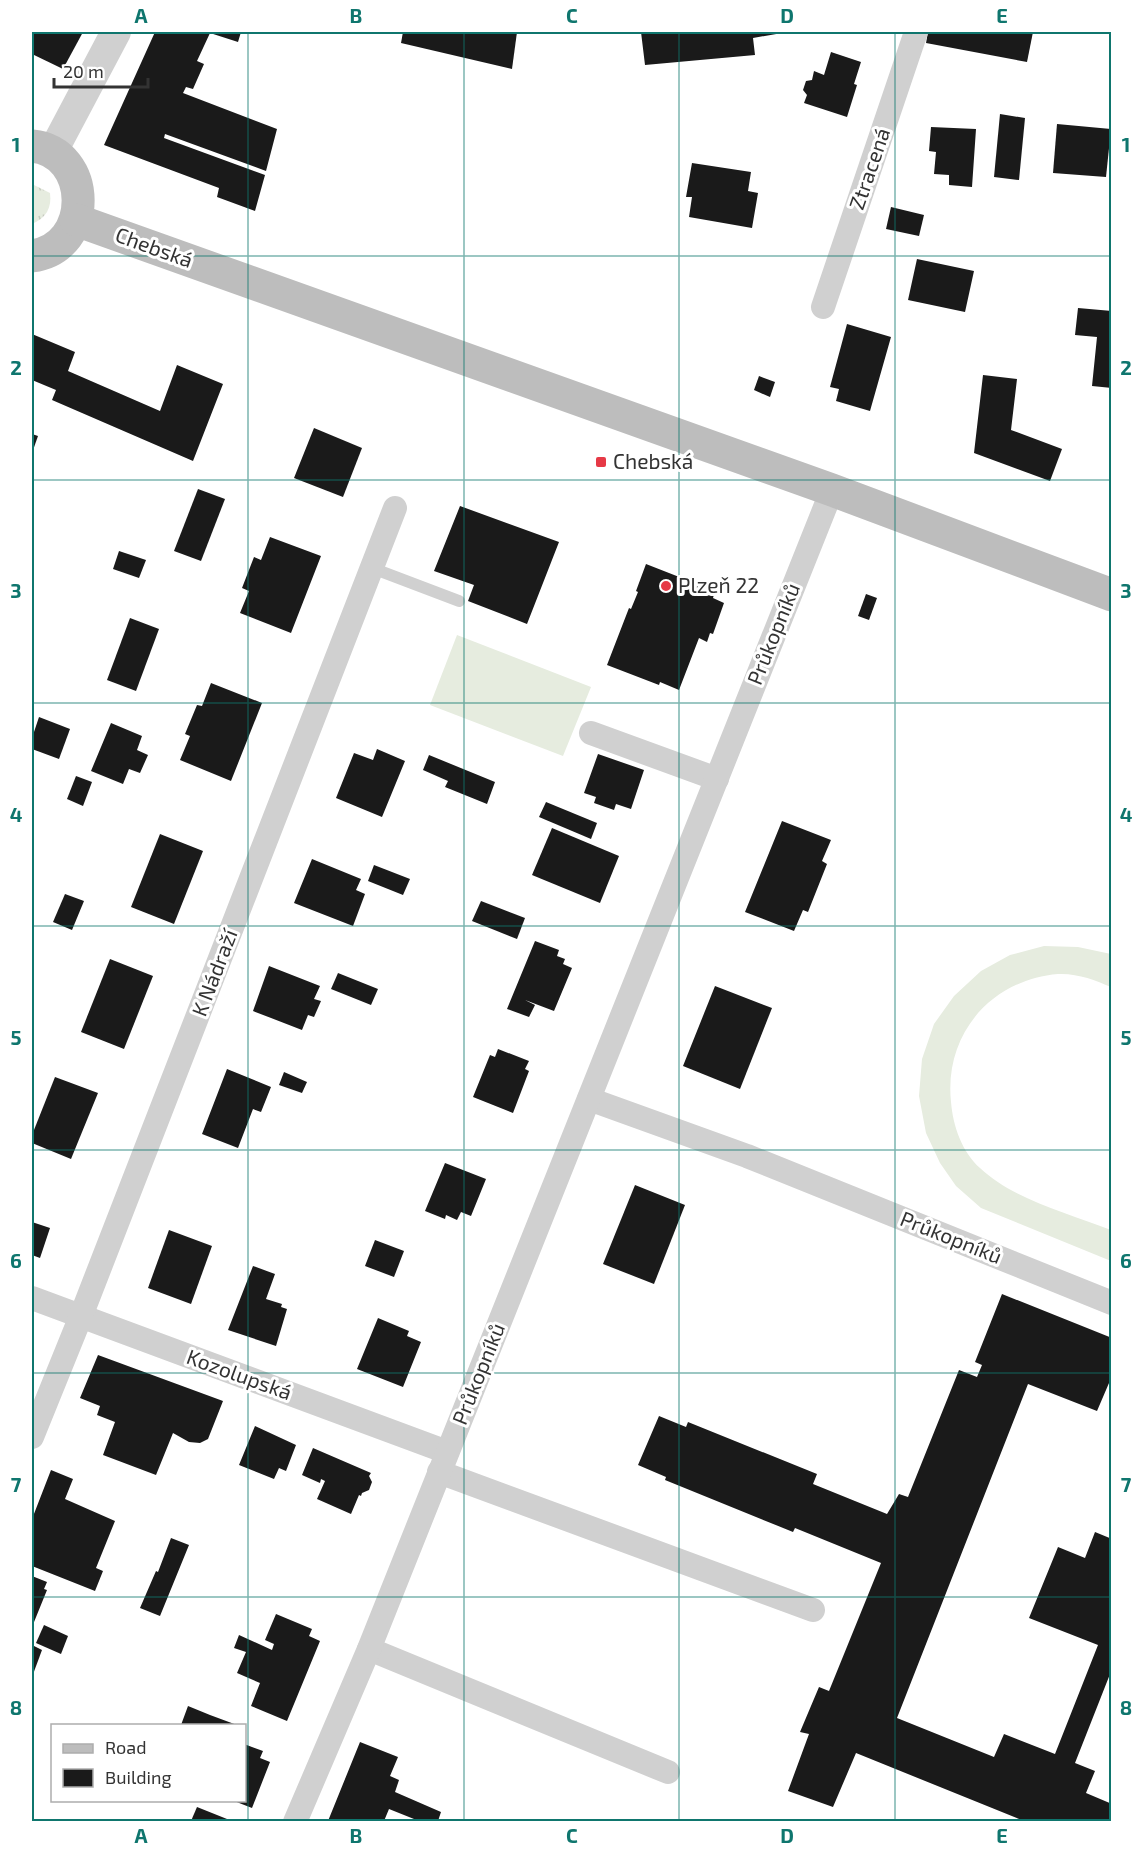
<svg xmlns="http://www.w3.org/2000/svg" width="1143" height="1853" font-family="'Exo 2',sans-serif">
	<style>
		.grass { fill: url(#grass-tufts) }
		.pitch { fill: #e6ecdf }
		.building { fill: #1a1a1a }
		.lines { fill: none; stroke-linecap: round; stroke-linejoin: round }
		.service { stroke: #d0d0d0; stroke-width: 12 }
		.minor { stroke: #d0d0d0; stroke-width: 24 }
		.tertiary { stroke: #d0d0d0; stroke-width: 30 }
		.secondary { stroke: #bdbdbd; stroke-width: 33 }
		.grid { fill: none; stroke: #0f766e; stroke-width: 1.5; stroke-opacity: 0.55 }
		.poi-dot { fill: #e63946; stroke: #fff; stroke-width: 2 }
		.labels { text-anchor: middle; stroke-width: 6; stroke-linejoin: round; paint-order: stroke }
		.street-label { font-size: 21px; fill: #333; stroke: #fff }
		.poi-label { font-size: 21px; fill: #333; stroke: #fff; text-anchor: start }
		.neatline { fill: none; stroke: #0f766e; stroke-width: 2 }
		.grid-label { font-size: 20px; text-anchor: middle; font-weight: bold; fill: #0f766e }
	</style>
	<defs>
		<pattern id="grass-tufts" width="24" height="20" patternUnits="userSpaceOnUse" patternTransform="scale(1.5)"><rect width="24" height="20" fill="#e6ecdf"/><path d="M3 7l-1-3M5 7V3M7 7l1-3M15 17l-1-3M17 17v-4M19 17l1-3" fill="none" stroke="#c6cbc0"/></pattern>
	</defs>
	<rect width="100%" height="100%" fill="#fff"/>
	<path class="grass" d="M32 184 50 193C52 208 46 218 32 224Z"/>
	<g class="pitch">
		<path d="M457 635 591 687 563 756 430 705Z"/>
		<path d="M1044 946 1078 947 1111 954V987C1095 980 1077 973 1058 974 990 980 944 1035 951 1102 953 1126 962 1152 980 1168 1014 1200 1068 1213 1111 1230V1261L981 1208 956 1186 940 1163 926 1133 919 1096 922 1059 934 1024 954 996 981 971 1010 955Z"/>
	</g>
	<g class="building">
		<path d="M32 32H83L63 69 32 54Z"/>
		<path d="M155 32H241L238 42 210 33 197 61 204 64 193 89 186 87 183 93 277 129 266 171 165 134 164 138 265 175 255 211 217 197 219 188 104 145Z"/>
		<path d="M403 32H517L512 69 401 43Z"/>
		<path d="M641 32H782V33L753 38 755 55 645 65Z"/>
		<path d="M928 32H1033L1027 62 926 43Z"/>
		<path d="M831 52 861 62 854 84 857 85 847 117 804 103 807 95 803 90 806 81 812 80 814 71 824 75Z"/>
		<path d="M1000 114 1025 118 1019 180 994 177Z"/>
		<path d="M1057 124 1111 129 1106 177 1053 173Z"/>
		<path d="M931 127 976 129 972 187 949 185V175L934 174 936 152 929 151Z"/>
		<path d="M692 163 751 172 748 191 758 193 752 228 689 217 692 197H686Z"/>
		<path d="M891 207 924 215 919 236 886 229Z"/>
		<path d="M917 259 974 271 965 312 908 300Z"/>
		<path d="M1078 308 1112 311V388L1092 386 1097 337 1075 335Z"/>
		<path d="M847 324 891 337 870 411 836 401 839 389 830 387Z"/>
		<path d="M32 334 75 352 68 371 160 411 177 365 223 384 193 461 52 400 56 390 32 380Z"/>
		<path d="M983 375 1017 379 1011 430 1062 449 1050 481 974 453Z"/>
		<path d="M759 376 775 382 770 397 754 390Z"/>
		<path d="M314 428 362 448 343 497 294 478Z"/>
		<path d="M32 434 38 436 32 453Z"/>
		<path d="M198 489 225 499 201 561 174 551Z"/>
		<path d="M460 506 559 542 527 624 468 601 474 585 434 571Z"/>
		<path d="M270 537 321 556 291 633 240 613 249 591 242 588 254 557 261 560Z"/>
		<path d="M119 551 146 560 139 578 113 569Z"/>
		<path d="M646 564 715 591 713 598 724 603 713 634 710 633 707 642 699 638 679 690 660 682 659 685 607 665 629 608 631 609 638 592 636 591Z"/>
		<path d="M866 594 877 598 869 620 858 616Z"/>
		<path d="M130 618 159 629 136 691 107 680Z"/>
		<path d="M211 683 262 703 231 781 180 760 190 736 185 734 197 705 202 706Z"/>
		<path d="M39 717 70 729 59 759 32 749V738Z"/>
		<path d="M111 723 142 736 137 750 148 755 140 773 129 769 123 784 91 771Z"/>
		<path d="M377 749 405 761 382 817 336 798 354 753 373 760Z"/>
		<path d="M598 754 644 770 631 809 616 804 614 810 594 803 596 797 584 793Z"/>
		<path d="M429 755 495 782 487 804 445 787 448 781 423 770Z"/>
		<path d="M76 776 92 782 83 806 67 799Z"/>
		<path d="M546 802 597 823 591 839 539 817Z"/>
		<path d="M782 821 831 840 822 861 827 864 808 912 803 910 794 931 745 912Z"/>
		<path d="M552 828 619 856 600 903 532 875Z"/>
		<path d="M160 834 203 851 174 924 131 907Z"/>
		<path d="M312 859 361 879 356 890 365 894 353 926 294 903Z"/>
		<path d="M374 865 410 879 403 895 368 881Z"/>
		<path d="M65 894 84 901 72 930 53 922Z"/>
		<path d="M481 901 525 918 517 939 472 921Z"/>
		<path d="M535 941 559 950 557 956 565 959 563 964 572 968 554 1011 525 1000 535 1005 529 1017 507 1009Z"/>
		<path d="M110 959 153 976 124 1049 81 1032Z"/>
		<path d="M269 966 320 986 314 999 321 1001 314 1017 308 1015 302 1030 253 1011Z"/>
		<path d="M338 973 378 989 371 1005 331 989Z"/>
		<path d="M715 986 772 1008 740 1089 683 1066Z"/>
		<path d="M498 1049 529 1061 525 1069 529 1071 513 1113 473 1097 490 1055 495 1057Z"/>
		<path d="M227 1069 271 1087 261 1112 253 1109 238 1148 202 1134Z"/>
		<path d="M284 1072 307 1082 302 1093 279 1085Z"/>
		<path d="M55 1077 98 1093 71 1159 32 1143V1135Z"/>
		<path d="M445 1163 486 1179 471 1216 461 1212 457 1220 446 1215 445 1219 425 1211Z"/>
		<path d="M635 1185 685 1205 654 1284 603 1264Z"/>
		<path d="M32 1222 50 1228 40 1258 32 1255Z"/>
		<path d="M169 1230 212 1246 191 1304 148 1288Z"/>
		<path d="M375 1240 404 1251 394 1277 365 1266Z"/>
		<path d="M253 1266 275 1274 266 1299 282 1304 281 1307 287 1309 276 1346 228 1330Z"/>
		<path d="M1002 1294 1112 1338V1376L1097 1411 1028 1384 897 1718 994 1757 1004 1734 1055 1754 1098 1645 1029 1618 1058 1547 1085 1558 1095 1532 1112 1539V1669L1075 1763 1095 1771 1086 1793 1112 1804V1821H1024L856 1753 833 1807 788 1791 809 1734 800 1732 819 1687 829 1691 881 1563 795 1528 793 1532 665 1480 666 1477 638 1465 659 1416 686 1427 688 1422 817 1474 813 1484 887 1514 899 1494 908 1497 959 1370 977 1377 982 1365 975 1362Z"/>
		<path d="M378 1318 409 1331 407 1336 421 1342 403 1387 357 1369Z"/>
		<path d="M98 1355 223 1401 208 1439 200 1443 189 1442 173 1433 156 1475 103 1455 115 1422 97 1415 100 1406 80 1398Z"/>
		<path d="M255 1426 296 1445 286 1471 279 1468 274 1479 239 1465Z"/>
		<path d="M313 1448 371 1473 369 1476 372 1482 369 1490 362 1493 361 1496 359 1495 351 1514 317 1499 325 1481 321 1479 320 1483 302 1475Z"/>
		<path d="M51 1470 73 1479 65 1499 115 1521 96 1568 103 1571 95 1591 32 1566V1519Z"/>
		<path d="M171 1538 189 1545 160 1616 140 1608 156 1571 158 1572Z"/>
		<path d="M32 1576 47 1582 44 1589 47 1590 32 1627Z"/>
		<path d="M276 1614 312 1629 309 1636 320 1641 287 1721 251 1706 260 1683 237 1673 246 1652 234 1648 239 1635 272 1650 274 1644 265 1640Z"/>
		<path d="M44 1625 68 1636 61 1654 36 1643Z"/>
		<path d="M32 1645 42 1650 32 1677Z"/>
		<path d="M188 1706 210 1715 237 1725H181Z"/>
		<path d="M360 1742 398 1757 390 1776 399 1780 395 1792 441 1812 438 1821H419L389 1809 384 1821H328Z"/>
		<path d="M244 1744 263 1751 260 1758 270 1762 252 1808 234 1801 244 1800Z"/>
		<path d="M197 1807 232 1821H191Z"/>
	</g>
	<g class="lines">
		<path class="service" d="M372 568 459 601"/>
		<g class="minor">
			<path d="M823 307 916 32"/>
			<path d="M591 733 717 779"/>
			<path d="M589 1099 747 1156 1112 1303"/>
			<path d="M32 1298 447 1452"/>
			<path d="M32 1437 81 1316 395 508"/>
			<path d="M439 1472 813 1610"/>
			<path d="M369 1649 668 1772"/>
			<path d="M295 1822 369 1649 832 490"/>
		</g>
		<path class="tertiary" d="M52 153 116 32"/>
		<g class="secondary">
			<path d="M32 146C93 152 94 248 32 256"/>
			<path d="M76 220 832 490 1112 595"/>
		</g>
	</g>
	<path class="grid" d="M248 32V1822M464 32V1822M679 32V1822M895 32V1822M32 256H1112M32 480H1112M32 703H1112M32 926H1112M32 1150H1112M32 1373H1112M32 1597H1112"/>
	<g class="poi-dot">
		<rect x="595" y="456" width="12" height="12" rx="3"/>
		<circle cx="666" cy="586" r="6"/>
	</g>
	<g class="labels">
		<g class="street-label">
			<text transform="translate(870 169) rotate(-71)" y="7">Ztracená</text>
			<text transform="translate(154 248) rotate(20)" y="7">Chebská</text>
			<text transform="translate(774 634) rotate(-68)" y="7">Průkopníků</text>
			<text transform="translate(215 973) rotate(-69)" y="7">K Nádraží</text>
			<text transform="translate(951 1238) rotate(22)" y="7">Průkopníků</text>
			<text transform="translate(479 1374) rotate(-68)" y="7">Průkopníků</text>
			<text transform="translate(239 1375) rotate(20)" y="7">Kozolupská</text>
		</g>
		<g class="poi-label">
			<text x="613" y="469">Chebská</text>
			<text x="678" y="593">Plzeň 22</text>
		</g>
	</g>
	<rect width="1143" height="1853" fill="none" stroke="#ffffff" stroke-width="66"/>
	<rect x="51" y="1724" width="195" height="78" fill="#ffffff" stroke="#adadad" stroke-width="1.5"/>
	<rect x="63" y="1744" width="30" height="9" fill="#bdbdbd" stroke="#adadad" stroke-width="1.5"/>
	<text x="105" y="1754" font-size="18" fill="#333333">Road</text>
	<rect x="63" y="1769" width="30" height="18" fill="#1a1a1a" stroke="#adadad" stroke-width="1.5"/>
	<text x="105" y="1784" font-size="18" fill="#333333">Building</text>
	<path d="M54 78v9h94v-9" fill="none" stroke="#333333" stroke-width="3"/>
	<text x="63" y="78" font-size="18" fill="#333333" stroke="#ffffff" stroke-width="4.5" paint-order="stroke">20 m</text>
	<rect x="33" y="33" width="1077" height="1787" class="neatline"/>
	<g class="grid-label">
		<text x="141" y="23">A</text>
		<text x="356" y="23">B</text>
		<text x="572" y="23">C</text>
		<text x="787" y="23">D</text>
		<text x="1002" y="23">E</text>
		<text x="16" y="152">1</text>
		<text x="1126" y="152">1</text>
		<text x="16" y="375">2</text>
		<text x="1126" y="375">2</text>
		<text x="16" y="598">3</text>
		<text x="1126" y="598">3</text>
		<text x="16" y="822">4</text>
		<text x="1126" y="822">4</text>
		<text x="16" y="1045">5</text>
		<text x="1126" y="1045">5</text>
		<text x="16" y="1268">6</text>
		<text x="1126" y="1268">6</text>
		<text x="16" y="1492">7</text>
		<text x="1126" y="1492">7</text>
		<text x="16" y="1715">8</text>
		<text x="1126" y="1715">8</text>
		<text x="141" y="1843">A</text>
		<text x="356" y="1843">B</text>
		<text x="572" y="1843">C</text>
		<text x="787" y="1843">D</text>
		<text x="1002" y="1843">E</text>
	</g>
</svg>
